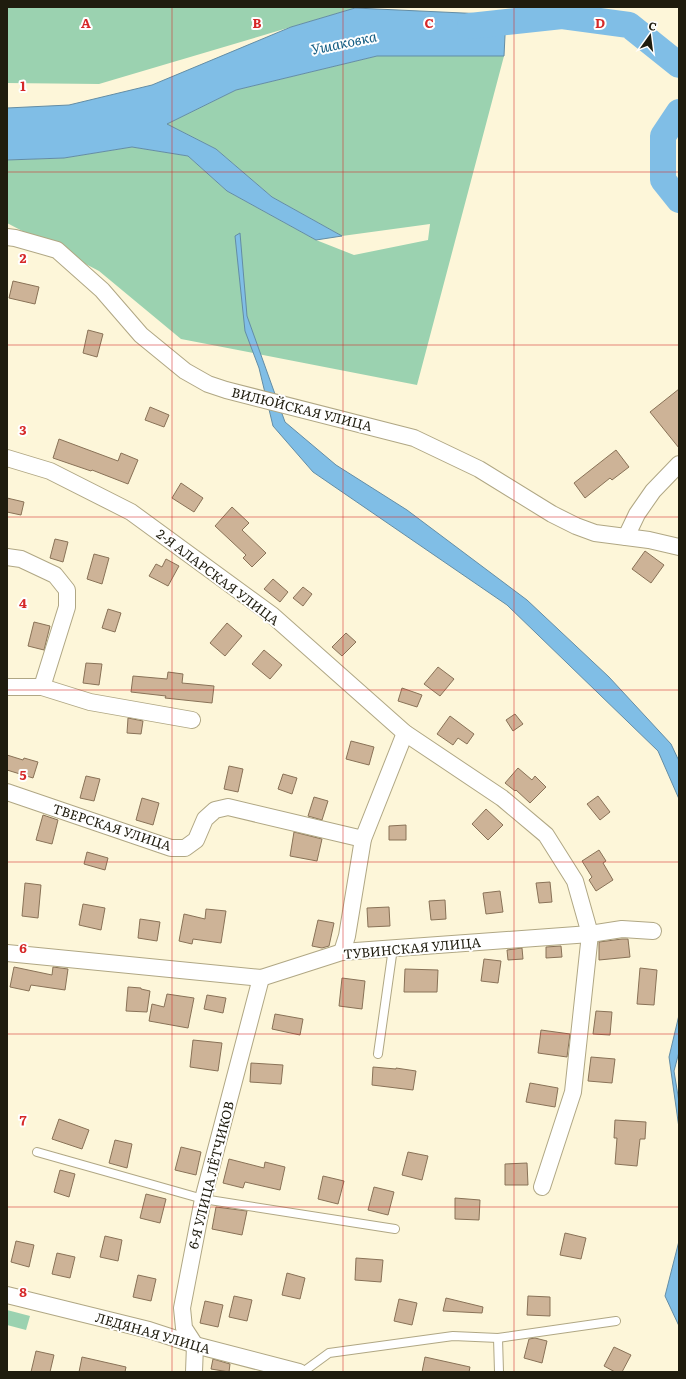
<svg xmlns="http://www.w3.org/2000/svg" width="686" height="1379" font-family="Literata,serif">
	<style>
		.green { fill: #9bd2b0 }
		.water { fill: #80bee6; stroke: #638da5 }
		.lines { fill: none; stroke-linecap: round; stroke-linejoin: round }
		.river { stroke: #80bee6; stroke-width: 26 }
		.building { fill: #cdb397; stroke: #897257 }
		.lane-casing { stroke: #b0a784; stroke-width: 10 }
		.street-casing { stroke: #b0a784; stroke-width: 18 }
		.lane { stroke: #fff; stroke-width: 8 }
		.street { stroke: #fff; stroke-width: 16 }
		.grid { fill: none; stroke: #d62828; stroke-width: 1; stroke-opacity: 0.55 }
		.labels { text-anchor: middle; stroke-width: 4; stroke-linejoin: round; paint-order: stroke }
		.street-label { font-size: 13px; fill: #1f1c0e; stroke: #fff }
		.water-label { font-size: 14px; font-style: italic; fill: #155e84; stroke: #fff }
		.grid-label { font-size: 13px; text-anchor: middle; font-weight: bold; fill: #d62828; stroke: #fff; stroke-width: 4; stroke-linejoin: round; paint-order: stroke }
	</style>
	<rect width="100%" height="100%" fill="#fdf6d9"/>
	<g class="green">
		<path d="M7 7H352L355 8 99 84 7 83Z"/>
		<path d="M377 56H504L417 385 181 339 99 271 7 223V160L64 158 132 147 188 156 227 191 316 240 354 255 428 240 430 224 342 236 272 197 216 149 167 124 236 90Z"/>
		<path d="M7 1310 30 1316 26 1330 7 1325Z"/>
	</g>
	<g class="water">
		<path d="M355 8 506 15 504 56H377L236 90 167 124 216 149 272 197 342 236 316 240 227 191 188 156 132 147 64 158 7 160V108L69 105 152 85 291 27Z"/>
		<path d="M240 233 247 316 285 422 336 465 407 510 527 600 609 677 671 744 679 761V799L658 751 507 605 313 472 273 426 259 368 245 331 235 236Z"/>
		<path d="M679 1015V1052L674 1071 679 1102V1128L669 1057Z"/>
		<path d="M679 1241V1326L665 1296Z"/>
	</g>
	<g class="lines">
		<g class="river">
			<path d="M470 26 562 16 629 25 679 65"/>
			<path d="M679 112 663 136V180L679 200"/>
		</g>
	</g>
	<g class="building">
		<path d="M13 281 39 287 35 304 9 298Z"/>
		<path d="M88 330 103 334 97 357 83 353Z"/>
		<path d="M679 389V448L650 412Z"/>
		<path d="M150 407 169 415 164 427 145 420Z"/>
		<path d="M59 439 118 461 121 453 138 460 128 484 92 470 91 471 53 458Z"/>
		<path d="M616 450 629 467 612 480 610 478 585 498 574 483Z"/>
		<path d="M181 483 203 498 194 512 172 498Z"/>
		<path d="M7 498 24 502 21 515 7 512Z"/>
		<path d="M232 507 249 523 242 530 266 553 252 567 243 558 246 555 215 526Z"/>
		<path d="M55 539 68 542 63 562 50 558Z"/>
		<path d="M645 551 664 565 651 583 632 569Z"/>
		<path d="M94 554 109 558 102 584 87 579Z"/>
		<path d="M166 559 179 566 168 586 149 576 156 564 162 567Z"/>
		<path d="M273 579 288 592 280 602 264 589Z"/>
		<path d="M303 587 312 594 303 606 293 598Z"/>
		<path d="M108 609 121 613 115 632 102 628Z"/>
		<path d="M34 622 50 626 44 650 28 646Z"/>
		<path d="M227 623 242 636 225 656 210 643Z"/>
		<path d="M346 633 356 642 342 656 332 647Z"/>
		<path d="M264 650 282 665 270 679 252 664Z"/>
		<path d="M86 663 102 664 99 685 83 683Z"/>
		<path d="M438 667 454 679 440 696 424 684Z"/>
		<path d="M168 672 183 674 182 683 214 686 212 703 165 698 166 696 131 692 133 676 167 679Z"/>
		<path d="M402 688 422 695 417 707 398 701Z"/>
		<path d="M515 714 523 724 513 731 506 720Z"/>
		<path d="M450 716 474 734 467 744 458 738 453 745 437 734Z"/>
		<path d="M128 718 143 721 141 734 127 733Z"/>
		<path d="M351 741 374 747 369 765 346 759Z"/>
		<path d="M7 755 23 760 24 758 38 762 33 778 7 770Z"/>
		<path d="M229 766 243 769 238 792 224 789Z"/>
		<path d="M518 768 532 780 535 776 546 787 530 803 516 790 515 791 505 783Z"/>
		<path d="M283 774 297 778 292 794 278 789Z"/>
		<path d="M86 776 100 779 94 801 80 798Z"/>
		<path d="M598 796 610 812 600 820 587 804Z"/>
		<path d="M314 797 328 801 322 820 308 816Z"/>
		<path d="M142 798 159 803 153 825 136 820Z"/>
		<path d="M486 809 503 825 488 840 472 824Z"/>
		<path d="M43 815 58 820 52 844 36 840Z"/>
		<path d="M406 825V840H389V826Z"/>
		<path d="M294 832 322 839 317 861 290 856Z"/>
		<path d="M599 850 606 861 603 863 613 880 596 891 589 880 592 877 582 861Z"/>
		<path d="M87 852 108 858 105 870 84 864Z"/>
		<path d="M550 882 552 902 539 903 536 883Z"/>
		<path d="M25 883 41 885 38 918 22 916Z"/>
		<path d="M500 891 503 912 486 914 483 893Z"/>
		<path d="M445 900 446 919 431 920 429 901Z"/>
		<path d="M83 904 105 908 101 930 79 925Z"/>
		<path d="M389 907 390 926 368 927 367 908Z"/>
		<path d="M206 909 226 911 221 943 193 939 192 944 179 941 184 914 205 919Z"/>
		<path d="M140 919 160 922 157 941 138 938Z"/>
		<path d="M318 920 334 923 329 946 322 948 312 946Z"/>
		<path d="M622 939H628L630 957 599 960V942Z"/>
		<path d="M561 946 562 957 546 958V947Z"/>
		<path d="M522 948 523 959 508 960 507 950Z"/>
		<path d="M484 959 501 961 498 983 481 981Z"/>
		<path d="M14 967 52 975 53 967 68 969 65 990 31 985 29 991 10 987Z"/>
		<path d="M640 968 657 970 654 1005 637 1004Z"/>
		<path d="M405 969 438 970 437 992H404Z"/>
		<path d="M342 978 365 981 362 1009 339 1006Z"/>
		<path d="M128 987 141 988V989L150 991 147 1012 126 1011Z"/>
		<path d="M167 994 194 998 188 1028 149 1021 152 1004 164 1007Z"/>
		<path d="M207 995 226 998 223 1013 204 1009Z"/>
		<path d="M596 1011 612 1012 610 1035 593 1034Z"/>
		<path d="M275 1014 303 1019 300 1035 272 1029Z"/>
		<path d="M541 1030 570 1034 567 1057 538 1053Z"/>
		<path d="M193 1040 222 1043 218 1071 190 1067Z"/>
		<path d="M591 1057 615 1059 612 1083 588 1081Z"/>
		<path d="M251 1063 283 1065 281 1084 250 1082Z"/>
		<path d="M373 1067 396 1069V1068L416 1071 413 1090 372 1085Z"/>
		<path d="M530 1083 558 1088 555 1107 526 1102Z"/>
		<path d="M59 1119 89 1130 82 1149 52 1139Z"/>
		<path d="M615 1120 646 1122 645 1139H640L637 1166 615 1164 617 1138H614Z"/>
		<path d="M115 1140 132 1144 127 1168 109 1163Z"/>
		<path d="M181 1147 201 1152 196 1175 175 1170Z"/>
		<path d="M408 1152 428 1156 422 1180 402 1175Z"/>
		<path d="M229 1159 264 1168 265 1162 285 1167 280 1190 245 1182 243 1188 223 1183Z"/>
		<path d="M527 1163 528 1185H505V1164Z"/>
		<path d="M60 1170 75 1174 69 1197 54 1192Z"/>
		<path d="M323 1176 344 1181 338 1204 318 1199Z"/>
		<path d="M374 1187 394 1192 388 1215 368 1210Z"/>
		<path d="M146 1194 166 1199 160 1223 140 1218Z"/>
		<path d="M455 1198 480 1200 479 1220 455 1219Z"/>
		<path d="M216 1207 247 1211 242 1235 212 1229Z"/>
		<path d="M565 1233 586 1238 581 1259 560 1255Z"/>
		<path d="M105 1236 122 1240 118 1261 100 1257Z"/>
		<path d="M16 1241 34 1245 29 1267 11 1262Z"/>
		<path d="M57 1253 75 1257 70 1278 52 1274Z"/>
		<path d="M356 1258 383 1260 381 1282 355 1280Z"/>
		<path d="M287 1273 305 1278 300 1299 282 1295Z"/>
		<path d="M138 1275 156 1279 151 1301 133 1297Z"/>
		<path d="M234 1296 252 1300 247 1321 229 1317Z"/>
		<path d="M528 1296 550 1297V1316L527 1315Z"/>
		<path d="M446 1298 483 1307 482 1313 443 1311Z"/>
		<path d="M399 1299 417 1303 412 1325 394 1321Z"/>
		<path d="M205 1301 223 1305 218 1327 200 1323Z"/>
		<path d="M535 1338 547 1341 542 1363 524 1358 529 1339Z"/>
		<path d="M614 1347 631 1355 622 1372H615L604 1366Z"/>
		<path d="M36 1351 54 1355 50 1372H31Z"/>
		<path d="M82 1357 126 1367 125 1372H79Z"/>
		<path d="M425 1357 470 1367 469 1372H422Z"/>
		<path d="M213 1359 230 1364 229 1372 211 1369Z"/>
	</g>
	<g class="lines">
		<defs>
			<g id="lane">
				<path d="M378 1054 393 948"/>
				<path d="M37 1152 203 1199 395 1229"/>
				<path d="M498 1338 499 1372"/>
				<path d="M303 1372 329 1353 453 1336 498 1338 616 1321"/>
			</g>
			<g id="street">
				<path d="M7 237 15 238 57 250 102 290 141 335 185 371 208 384 226 390 414 438 479 469 552 514 576 526 595 533 649 540 679 547"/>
				<path d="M7 458 50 471 131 512 272 615 405 733 502 798 546 835 575 881 590 934 573 1092 542 1187"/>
				<path d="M626 537 637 514 653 491 679 464"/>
				<path d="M7 557 21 559 55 575 67 590V607L42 687"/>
				<path d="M7 687H42L90 702 192 720"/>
				<path d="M7 792 171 848H185L196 840 205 819 215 810 228 807 363 839"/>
				<path d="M342 952 347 936 363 839 405 733"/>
				<path d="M7 953 261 978 342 952 590 934 622 929 653 931"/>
				<path d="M7 1295 149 1330 195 1345 299 1372"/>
				<path d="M194 1372 195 1345 184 1328 182 1308 203 1199 261 978"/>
			</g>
		</defs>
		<use href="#lane" class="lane-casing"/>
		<use href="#street" class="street-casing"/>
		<use href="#lane" class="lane"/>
		<use href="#street" class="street"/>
	</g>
	<path class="grid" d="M172 7V1372M343 7V1372M514 7V1372M7 172H679M7 345H679M7 517H679M7 690H679M7 862H679M7 1034H679M7 1207H679"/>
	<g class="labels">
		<g class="street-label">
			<text transform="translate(302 409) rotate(14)" y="5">ВИЛЮЙСКАЯ УЛИЦА</text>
			<text transform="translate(218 577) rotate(37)" y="5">2-Я АЛАРСКАЯ УЛИЦА</text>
			<text transform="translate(112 827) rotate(18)" y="5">ТВЕРСКАЯ УЛИЦА</text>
			<text transform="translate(412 948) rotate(-5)" y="5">ТУВИНСКАЯ УЛИЦА</text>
			<text transform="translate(211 1175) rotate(-76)" y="5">6-Я УЛИЦА ЛЁТЧИКОВ</text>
			<text transform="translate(153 1333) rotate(16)" y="5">ЛЕДЯНАЯ УЛИЦА</text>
		</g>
		<g class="water-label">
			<text transform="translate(344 43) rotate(-12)" y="5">Ушаковка</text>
		</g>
	</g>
	<g class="grid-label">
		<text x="86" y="28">A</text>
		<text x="257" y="28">B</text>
		<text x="429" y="28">C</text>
		<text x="600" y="28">D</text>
		<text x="23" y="91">1</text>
		<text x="23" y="263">2</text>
		<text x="23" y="435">3</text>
		<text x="23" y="608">4</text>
		<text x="23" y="780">5</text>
		<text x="23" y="953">6</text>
		<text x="23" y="1125">7</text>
		<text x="23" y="1297">8</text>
	</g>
	<rect width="686" height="1379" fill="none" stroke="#1f1c0e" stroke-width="16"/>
	<g transform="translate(650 36) rotate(14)" stroke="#ffffff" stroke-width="3" paint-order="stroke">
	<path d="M0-3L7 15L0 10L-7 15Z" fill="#1f1c0e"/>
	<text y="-6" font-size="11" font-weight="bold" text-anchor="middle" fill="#1f1c0e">С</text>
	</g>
</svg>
